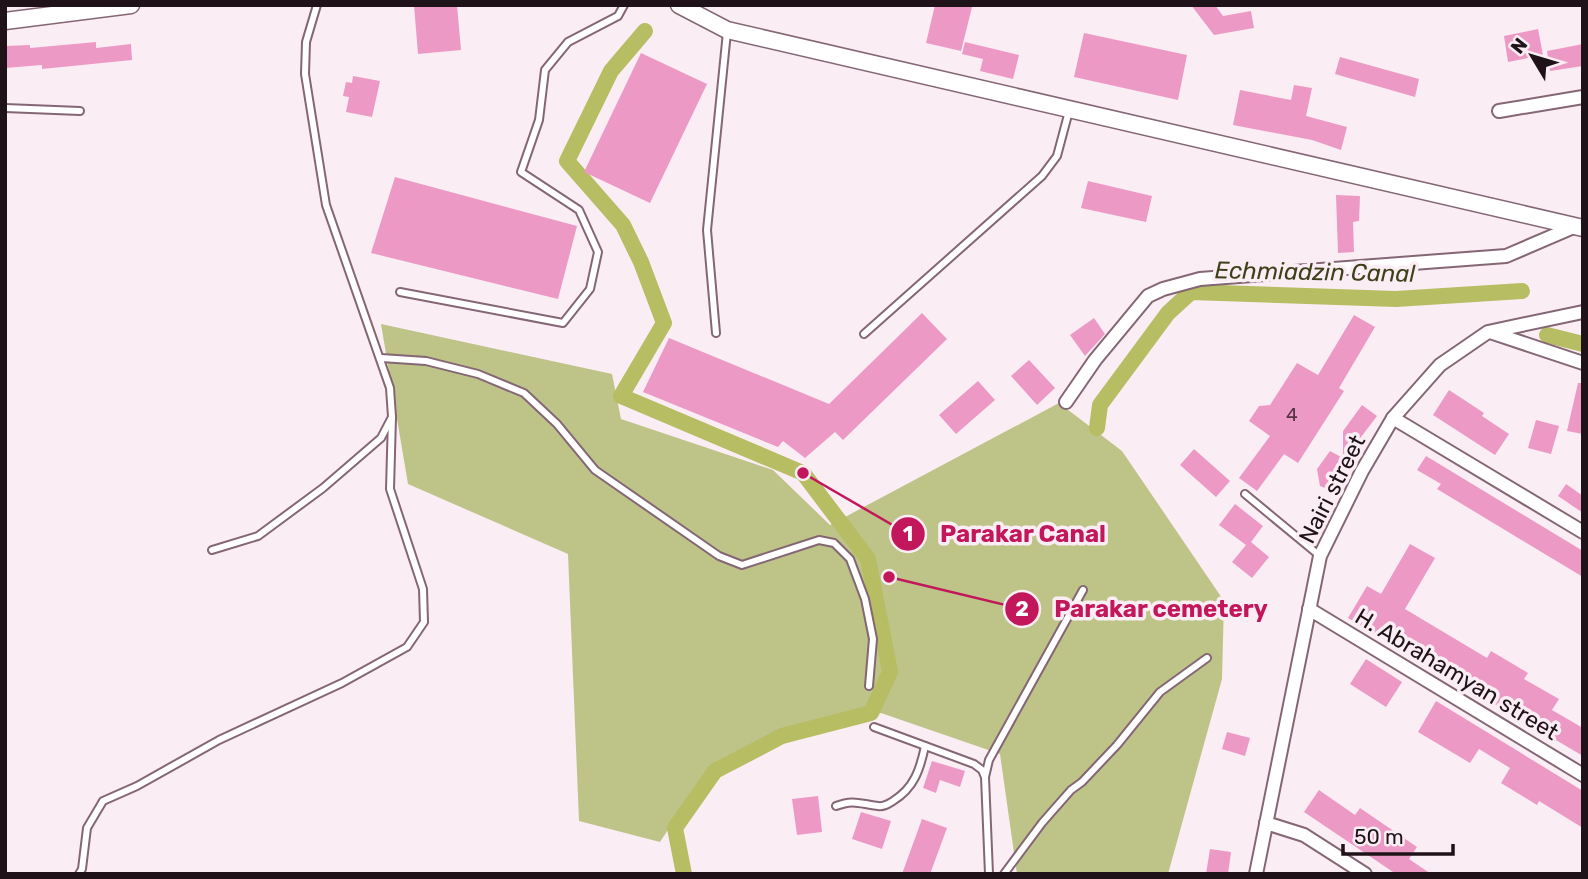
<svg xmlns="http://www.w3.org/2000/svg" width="1588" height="879" font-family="Rubik,sans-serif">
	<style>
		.green { fill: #bec387 }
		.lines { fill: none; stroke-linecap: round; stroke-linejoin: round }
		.canal { stroke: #b7bd63; stroke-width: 16 }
		.building { fill: #ed99c6 }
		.lane-casing { stroke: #846675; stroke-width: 10 }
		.street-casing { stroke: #846675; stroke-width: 16 }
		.secondary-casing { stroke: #846675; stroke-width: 19 }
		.lane { stroke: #fff; stroke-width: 6 }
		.street { stroke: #fff; stroke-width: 12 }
		.secondary { stroke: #fff; stroke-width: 16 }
		.labels { text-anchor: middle; stroke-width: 7; stroke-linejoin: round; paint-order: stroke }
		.number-label { font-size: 19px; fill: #523444 }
		.street-label { font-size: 23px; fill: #1f1319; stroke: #fbedf4 }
		.water-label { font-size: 24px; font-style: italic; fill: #3e401a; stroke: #fbedf4 }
		.leader { fill: none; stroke: #c2185b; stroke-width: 2.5 }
		.callout-dot { fill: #c2185b; stroke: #fbedf4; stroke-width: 2.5 }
		.mark-label { font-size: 21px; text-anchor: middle; font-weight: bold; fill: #fff }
		.callout-label { font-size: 24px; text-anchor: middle; font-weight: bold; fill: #c2185b; stroke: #fbedf4; stroke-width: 7; stroke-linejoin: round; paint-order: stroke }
	</style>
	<rect width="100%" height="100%" fill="#fbedf4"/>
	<path class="green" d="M381 324 612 374 621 419 773 470 830 525 1059 403 1122 451 1224 601 1222 679 1168 874H1017L1000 754 881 713 709 767 660 842 579 821 568 554 408 484Z"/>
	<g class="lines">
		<g class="canal">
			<path d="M645 31 611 71 567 161 623 225 641 262 664 323 621 396 803 473 868 559 890 672 871 713 782 736 715 771 675 828 684 874"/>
			<path d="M1547 335 1583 344"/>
			<path d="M1097 428 1100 405 1168 313 1191 292 1396 299 1522 291"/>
		</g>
	</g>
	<g class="building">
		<path d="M414 5H457L461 50 418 54Z"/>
		<path d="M935 5 972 7 961 51 926 43Z"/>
		<path d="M1191 5H1215L1223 16 1251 11 1254 28 1214 35Z"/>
		<path d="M1538 29 1543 55 1508 62 1504 36Z"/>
		<path d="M1084 33 1187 55 1178 100 1074 77Z"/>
		<path d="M96 42V48L131 44 132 60 42 69V65L5 68V46L30 45V48Z"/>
		<path d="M965 42 1019 55 1013 79 980 71 983 59 962 54Z"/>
		<path d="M1583 44V66L1550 71 1547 51Z"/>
		<path d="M641 53 707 84 650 203 584 172Z"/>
		<path d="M1340 57 1419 79 1415 97 1335 74Z"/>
		<path d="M353 76 380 81 372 117 346 112 349 97 343 96 346 82 352 83Z"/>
		<path d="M1294 85 1312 88 1306 116 1347 127 1341 150 1312 140 1233 125 1240 90 1291 100Z"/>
		<path d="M395 177 577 226 558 299 371 253Z"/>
		<path d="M1088 181 1152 196 1146 222 1081 208Z"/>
		<path d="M1336 195 1360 196 1359 221 1353 222 1354 252 1338 253Z"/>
		<path d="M922 313 947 339 843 440 835 432 805 458 783 441 778 447 643 392 669 338 829 404Z"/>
		<path d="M1354 315 1375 327 1339 388 1344 391 1298 463 1284 454 1257 491 1239 478 1270 436 1249 421 1259 406 1270 405 1297 363 1318 375Z"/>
		<path d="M1094 318 1105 334 1085 356 1070 335Z"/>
		<path d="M1029 360 1055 388 1037 405 1011 376Z"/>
		<path d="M978 381 995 400 956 434 939 415Z"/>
		<path d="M1578 383H1583V434L1567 431Z"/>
		<path d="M1449 390 1484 413 1482 416 1509 434 1495 455 1433 415Z"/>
		<path d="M1362 405 1377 416 1336 470 1335 482 1327 489 1320 486 1317 469 1330 451 1343 458V431Z"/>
		<path d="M1536 420 1559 426 1551 454 1528 448Z"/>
		<path d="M1194 449 1230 481 1216 497 1180 465Z"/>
		<path d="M1426 456 1583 551V577L1437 489 1441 484 1417 470Z"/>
		<path d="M1566 484 1583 496V513L1558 496Z"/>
		<path d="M1235 504 1263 526 1251 542 1269 557 1252 578 1232 562 1246 545 1219 525Z"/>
		<path d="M1410 544 1435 558 1405 609 1487 658 1491 651 1528 673 1524 679 1559 699 1552 710 1583 728V756L1348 618 1367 586 1381 594Z"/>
		<path d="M1366 659 1402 682 1386 707 1350 684Z"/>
		<path d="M1436 701 1583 791V828L1539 801 1537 805 1501 783 1510 768 1479 749 1470 763 1418 732Z"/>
		<path d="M1227 732 1250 738 1245 756 1222 749Z"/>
		<path d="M932 761 965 771 960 787 940 780 936 793 923 788Z"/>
		<path d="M1319 790 1355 815 1360 808 1417 847 1409 859 1431 874H1396L1304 812Z"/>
		<path d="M818 796 822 832 797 835 792 799Z"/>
		<path d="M861 812 891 821 882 849 852 839Z"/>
		<path d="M922 819 947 828 930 874H902Z"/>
		<path d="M1210 849 1231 852 1228 874H1206Z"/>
	</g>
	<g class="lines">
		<defs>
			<g id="lane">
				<path d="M5 108 80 111"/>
				<path d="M400 292 563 323 590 289 598 252 579 210 521 172 539 120 545 70 568 42 618 16 624 5"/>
				<path d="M716 333 707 230 727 32"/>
				<path d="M864 334 1042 176 1057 156 1069 111"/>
				<path d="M381 358 426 361 478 374 524 393 557 424 595 470 719 556 742 565 819 540 834 543 850 559 865 599 873 639 869 686"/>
				<path d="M1245 494 1320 556"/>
				<path d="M212 550 258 536 323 488 381 438 392 417 390 388 326 205 305 74 306 42 317 5"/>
				<path d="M874 727 974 764 982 770 985 777 989 874"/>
				<path d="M985 777 989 760 1083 590"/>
				<path d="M836 806C854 799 860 804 878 806 884 807 888 804 893 801 914 788 920 770 925 746"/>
				<path d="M79 874 82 869 87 828 103 801 137 786 219 740 342 683 407 647 424 622 423 589 390 489 392 417"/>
				<path d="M1004 874 1042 823 1071 790 1082 782 1117 745 1160 692 1207 658"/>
			</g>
			<g id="street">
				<path d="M1499 111 1583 97"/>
				<path d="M1490 332 1583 363"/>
				<path d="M1066 402 1095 360 1148 296 1163 289 1200 279 1506 256 1576 226"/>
				<path d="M1393 418 1583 532"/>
				<path d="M1309 609 1583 775"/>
				<path d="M1266 823 1304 835 1365 874"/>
				<path d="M1256 874 1320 556 1362 471 1393 418 1440 365 1488 332 1583 312"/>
			</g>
			<g id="secondary">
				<path d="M679 5 727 30 1583 228"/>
				<path d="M5 21 131 5"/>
			</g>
		</defs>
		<use href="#lane" class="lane-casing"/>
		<use href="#street" class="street-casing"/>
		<use href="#secondary" class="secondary-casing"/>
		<use href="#lane" class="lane"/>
		<use href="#street" class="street"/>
		<use href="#secondary" class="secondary"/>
	</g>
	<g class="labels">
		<g class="number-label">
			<text x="1292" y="421">4</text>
		</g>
		<g class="street-label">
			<text transform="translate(1332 489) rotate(-63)" y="8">Nairi street</text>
			<text transform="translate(1457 674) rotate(31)" y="8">H. Abrahamyan street</text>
		</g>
		<g class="water-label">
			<text transform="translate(1315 272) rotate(1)" y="8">Echmiadzin Canal</text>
		</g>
	</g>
	<path class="leader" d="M803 473L908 534M889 577L1022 609"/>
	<g class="callout-dot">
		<circle cx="803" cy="473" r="7"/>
		<circle cx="889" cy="577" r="7"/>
		<circle cx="908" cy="534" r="18"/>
		<circle cx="1022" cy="609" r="18"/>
	</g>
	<g class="mark-label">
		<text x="908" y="541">1</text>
		<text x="1022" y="616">2</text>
	</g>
	<g class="callout-label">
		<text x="1023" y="542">Parakar Canal</text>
		<text x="1161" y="617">Parakar cemetery</text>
	</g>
	<rect width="1588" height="879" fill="none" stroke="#1f1319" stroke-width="14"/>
	<g transform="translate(1532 56) rotate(308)" stroke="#fbedf4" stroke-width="5" paint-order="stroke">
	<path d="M0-5L12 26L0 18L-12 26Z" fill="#1f1319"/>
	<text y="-10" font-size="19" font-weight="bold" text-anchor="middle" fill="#1f1319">N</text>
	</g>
	<path d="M1343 844v10h110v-10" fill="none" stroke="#1f1319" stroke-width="3.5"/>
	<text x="1354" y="844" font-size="21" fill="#1f1319" stroke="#fbedf4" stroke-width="5" paint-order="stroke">50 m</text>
</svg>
